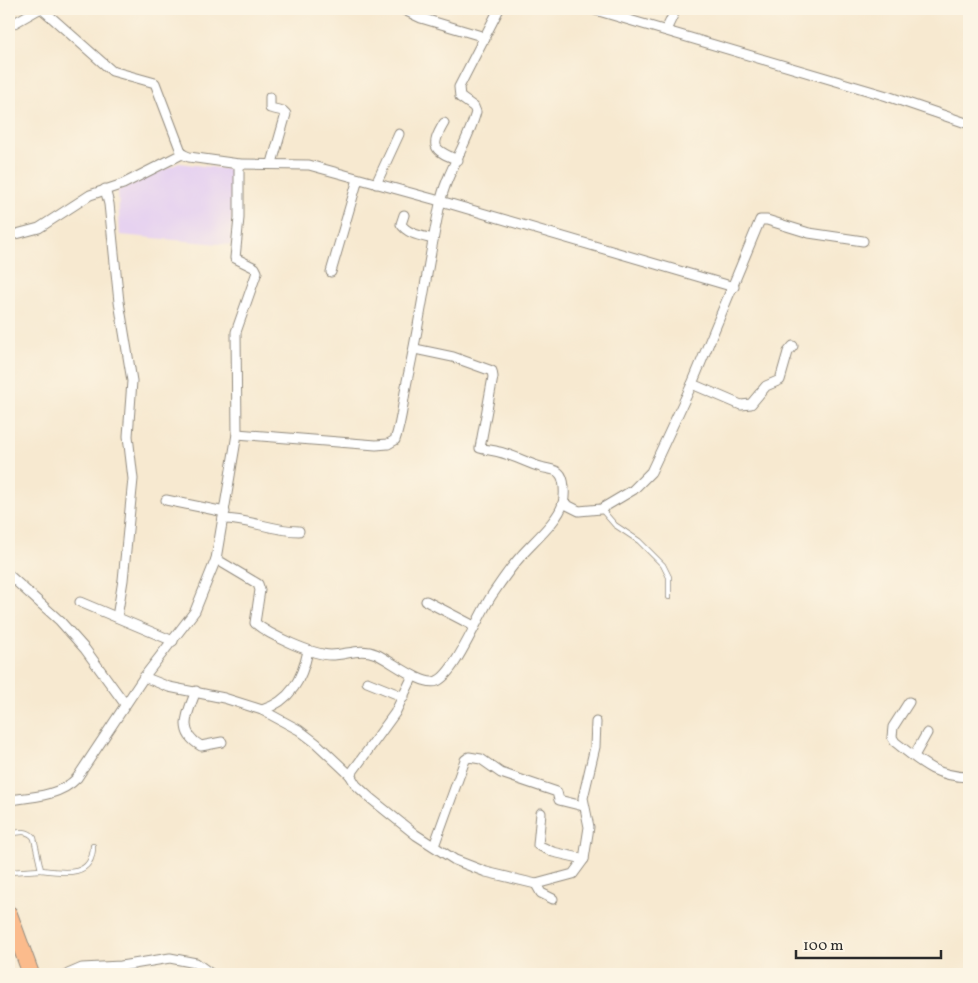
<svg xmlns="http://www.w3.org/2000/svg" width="978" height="983" font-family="Vollkorn,serif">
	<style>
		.built { fill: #e6d2f0 }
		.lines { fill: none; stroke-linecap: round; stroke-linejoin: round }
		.lane-casing { stroke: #918a7e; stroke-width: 6 }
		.street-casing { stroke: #918a7e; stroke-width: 11 }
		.highway-casing { stroke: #918a7e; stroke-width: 18 }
		.lane { stroke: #fff; stroke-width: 4.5 }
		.street { stroke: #fff; stroke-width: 9 }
		.highway { stroke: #fbbb8c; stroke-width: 16 }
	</style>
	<rect width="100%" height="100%" fill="#fcf5e5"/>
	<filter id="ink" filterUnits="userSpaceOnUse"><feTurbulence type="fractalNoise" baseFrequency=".02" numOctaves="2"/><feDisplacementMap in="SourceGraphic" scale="10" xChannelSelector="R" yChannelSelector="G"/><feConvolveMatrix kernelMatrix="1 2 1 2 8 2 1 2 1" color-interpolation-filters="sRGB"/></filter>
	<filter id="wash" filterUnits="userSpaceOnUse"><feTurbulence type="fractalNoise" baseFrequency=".0096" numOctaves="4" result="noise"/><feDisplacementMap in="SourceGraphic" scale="20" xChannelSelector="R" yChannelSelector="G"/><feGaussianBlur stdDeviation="1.12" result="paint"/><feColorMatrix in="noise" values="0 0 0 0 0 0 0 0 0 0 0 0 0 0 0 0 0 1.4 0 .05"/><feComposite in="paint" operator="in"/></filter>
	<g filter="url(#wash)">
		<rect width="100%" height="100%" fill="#f7e9d0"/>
		<path class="built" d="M179 163 234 170 231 245 120 235 118 190Z"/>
	</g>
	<g filter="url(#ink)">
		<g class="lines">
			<defs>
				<g id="lane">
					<path d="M601 509 615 525 639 541 663 565 669 577V597"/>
					<path d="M9 834C18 832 28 829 34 838L41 870 9 872"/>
					<path d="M41 870C64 873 93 878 93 846"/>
				</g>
				<g id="street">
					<path d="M402 9 421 18 478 35 485 39"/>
					<path d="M592 9 887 96 969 124"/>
					<path d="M9 26 39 9"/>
					<path d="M666 30 676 9"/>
					<path d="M270 97V108L283 111 286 114 272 163"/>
					<path d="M444 123C430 147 433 150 458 160"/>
					<path d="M239 164 309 165 451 204 734 287"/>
					<path d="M376 184 399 134"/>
					<path d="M105 189 109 204 119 302 132 381 128 436 133 479 123 580 117 617"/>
					<path d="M404 215 401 224C407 234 422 236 433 239"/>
					<path d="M9 236 39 228 90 195 123 184 182 154"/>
					<path d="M331 272 358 179"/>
					<path d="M692 384 741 405 751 404 766 386 780 380 788 352 793 346"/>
					<path d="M237 434 376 445 388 444 395 440C402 421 403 400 407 381 420 322 428 263 440 204 446 173 468 143 476 112L474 107 460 97 459 87 499 9"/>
					<path d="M166 500 225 512"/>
					<path d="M563 503 579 511 601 509 633 490 651 472 692 384 760 220H767L809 233 863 241"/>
					<path d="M223 519C249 519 273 531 299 531"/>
					<path d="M216 559 258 584 260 590 255 623C269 635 313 655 331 655 347 655 360 647 376 654 390 660 423 687 437 681 455 674 479 614 492 595 501 582 510 568 521 556 533 542 559 520 563 503 565 496 565 478 559 473 556 469 546 469 541 467 527 463 513 455 499 452 493 450 486 450 480 448L493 377 492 371 453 357 415 349"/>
					<path d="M9 575 60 621 85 649 125 704"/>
					<path d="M426 601 474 626"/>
					<path d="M80 602 173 641"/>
					<path d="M144 677 169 687 224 698 262 710 299 730 316 743 350 775 356 785 370 798 416 835 455 860 486 872 536 884 573 874 584 859 589 827 583 798 595 747 596 722"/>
					<path d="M367 682 404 697"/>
					<path d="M196 691C188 712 176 732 201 746L222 742"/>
					<path d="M909 702 893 727 892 737 895 742C922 763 934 776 969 777"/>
					<path d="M262 710C291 701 302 679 308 651"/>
					<path d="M914 756 927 733"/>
					<path d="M350 775 395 713 413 676"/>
					<path d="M9 800C32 797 60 796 77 778L144 677 195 611 216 559 237 434 236 332 257 272 255 268 235 258 239 218V164L189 157 182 154 155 83 112 71 42 9"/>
					<path d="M541 813 538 845 553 852 584 859"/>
					<path d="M434 846 465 760 469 757 481 759 501 773 557 792 559 800 583 806"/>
					<path d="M536 884 541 893 553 899"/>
					<path d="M68 974 82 968 121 966 170 958 196 963 211 974"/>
				</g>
				<path id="highway" d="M9 914 31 974"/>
			</defs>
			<use href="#lane" class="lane-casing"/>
			<use href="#street" class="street-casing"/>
			<use href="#highway" class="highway-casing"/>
			<use href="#lane" class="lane"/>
			<use href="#street" class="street"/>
			<use href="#highway" class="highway"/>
		</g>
	</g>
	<rect width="978" height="983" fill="none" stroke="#fcf5e5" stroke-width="30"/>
	<path d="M796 950v8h145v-8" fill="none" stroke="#2b2b2b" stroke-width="2.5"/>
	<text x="803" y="950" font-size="15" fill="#2b2b2b" stroke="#fcf5e5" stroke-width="4" paint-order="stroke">100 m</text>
</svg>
